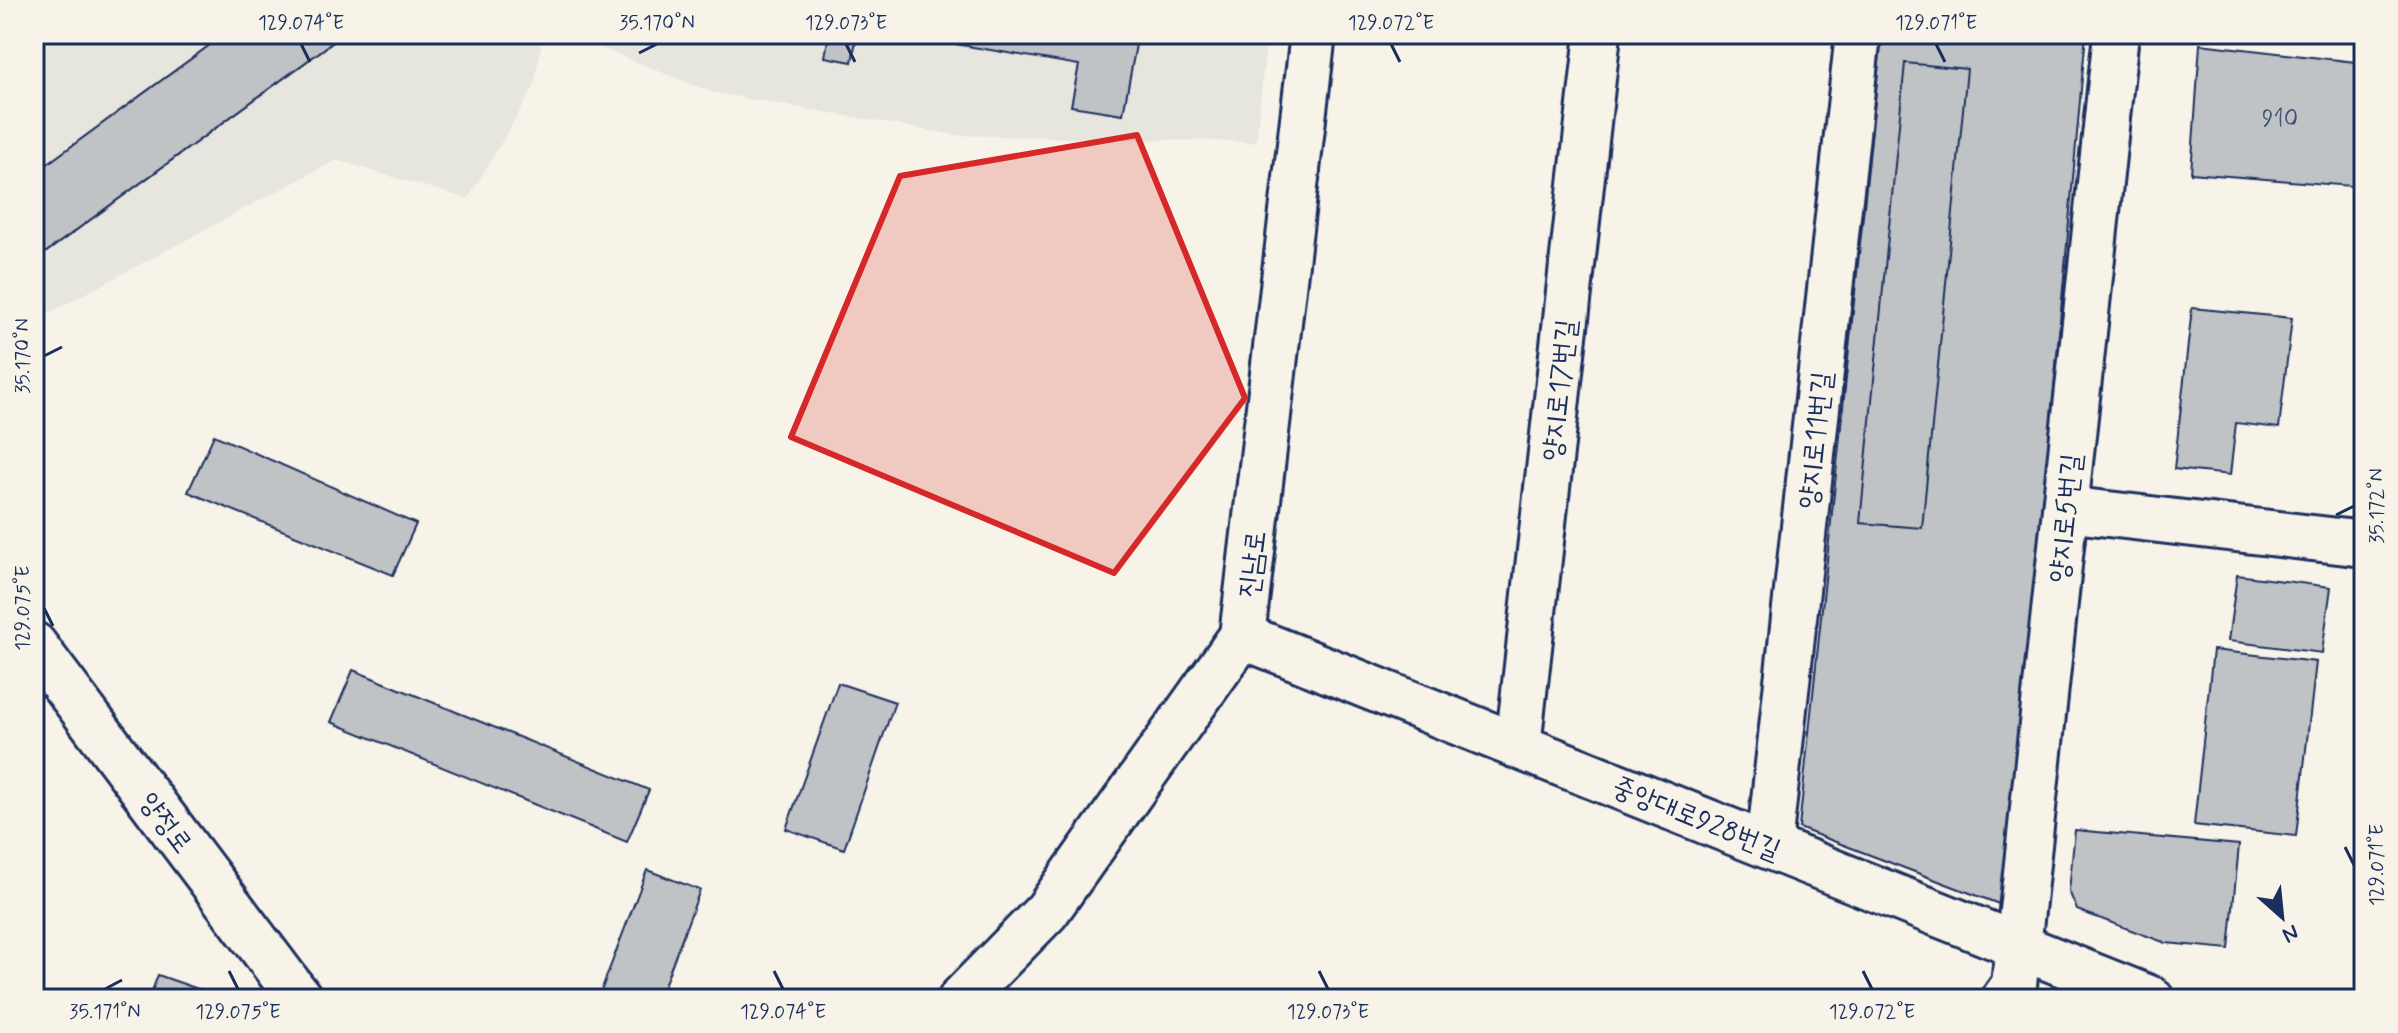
<svg xmlns="http://www.w3.org/2000/svg" width="2398" height="1033" font-family="Mynerve,'Poor Story',sans-serif">
	<style>
		.built { fill: #e6e5de }
		.building { fill: #c0c3c5; stroke: #1b2f5e; stroke-width: 2 }
		.lines { fill: none; stroke-linecap: round; stroke-linejoin: round }
		.minor-casing { stroke: #1b2f5e; stroke-width: 50 }
		.minor { stroke: #f7f3e8; stroke-width: 44 }
		.marked { fill: #d62828; fill-opacity: 0.2; stroke: #d62828; stroke-width: 6; stroke-linejoin: round }
		.ticks { fill: none; stroke: #1b2f5e; stroke-width: 3 }
		.labels { text-anchor: middle; stroke-width: 6; stroke-linejoin: round; paint-order: stroke }
		.number-label { font-size: 24px; fill: #445478 }
		.street-label { font-size: 28px; fill: #1b2f5e; stroke: #f7f3e8 }
		.neatline { fill: none; stroke: #1b2f5e; stroke-width: 3 }
		.ticks-label { font-size: 20px; text-anchor: middle; fill: #1b2f5e }
	</style>
	<rect width="100%" height="100%" fill="#f7f3e8"/>
	<filter id="ink" filterUnits="userSpaceOnUse"><feTurbulence type="fractalNoise" baseFrequency=".0125" numOctaves="2"/><feDisplacementMap in="SourceGraphic" scale="16" xChannelSelector="R" yChannelSelector="G"/><feConvolveMatrix kernelMatrix="1 2 1 2 8 2 1 2 1" color-interpolation-filters="sRGB"/></filter>
	<g filter="url(#ink)">
		<g class="built">
			<path d="M34 34H543L534 87 468 199 336 160 34 321Z"/>
			<path d="M566 34H1267L1256 142 955 135 711 92Z"/>
		</g>
		<g class="building">
			<path d="M225 34H344L34 261V164L39 170Z"/>
			<path d="M225 34H344L34 261V164L39 170Z"/>
			<path d="M829 34H857L852 62 825 57Z"/>
			<path d="M897 34H1138L1123 114 1071 106 1079 65Z"/>
			<path d="M1882 34H2086L2007 907 1799 828Z"/>
			<path d="M2200 44 2364 63V187L2191 173Z"/>
			<path d="M1905 63 1967 69 1922 528 1860 523Z"/>
			<path d="M2192 308 2292 318 2279 428 2236 423 2230 475 2174 469Z"/>
			<path d="M214 435 416 524 393 575 188 492Z"/>
			<path d="M2237 575 2331 587 2322 653 2228 641Z"/>
			<path d="M2213 650 2316 662 2296 836 2194 825Z"/>
			<path d="M353 670 649 790 627 842 331 722Z"/>
			<path d="M838 683 895 702 844 849 786 829Z"/>
			<path d="M2075 830 2239 845 2229 949 2166 943 2077 910 2069 891Z"/>
			<path d="M647 870 700 890 659 999H598Z"/>
			<path d="M158 975 215 995 214 999H149Z"/>
		</g>
		<g class="lines">
			<defs>
				<g id="minor">
					<path d="M2065 509 2364 544"/>
					<path d="M1242 636 2151 999"/>
					<path d="M34 645 300 999"/>
					<path d="M1518 746 1598 34"/>
					<path d="M1769 846 1858 34"/>
					<path d="M961 999 1047 911 1242 636 1313 34"/>
					<path d="M2004 999 2014 985 2116 34"/>
				</g>
			</defs>
			<use href="#minor" class="minor-casing"/>
			<use href="#minor" class="minor"/>
		</g>
	</g>
	<path class="marked" d="M1137 135 1245 398 1114 573 791 437 900 176Z"/>
	<path class="ticks" d="M301 44 310 62M846 44 855 62M1391 44 1400 62M1936 44 1945 62M639 53 657 44M44 356 62 347M2336 515 2354 506M44 608 53 626M2345 847 2354 865M229 971 238 989M774 971 783 989M1319 971 1328 989M1863 971 1872 989M105 989 122 980"/>
	<g class="labels">
		<g class="number-label">
			<text x="2280" y="126">910</text>
		</g>
		<g class="street-label">
			<text transform="translate(1558 390) rotate(-84)" y="10">양지로17번길</text>
			<text transform="translate(1814 440) rotate(-84)" y="10">양지로11번길</text>
			<text transform="translate(2064 518) rotate(-84)" y="10">양지로5번길</text>
			<text transform="translate(1251 564) rotate(-83)" y="10">진남로</text>
			<text transform="translate(1697 817) rotate(22)" y="10">중앙대로928번길</text>
			<text transform="translate(167 822) rotate(53)" y="10">양정로</text>
		</g>
	</g>
	<rect width="2398" height="1033" fill="none" stroke="#f7f3e8" stroke-width="88"/>
	<g transform="translate(2282 917) rotate(153)" stroke="#f7f3e8" stroke-width="6" paint-order="stroke">
	<path d="M0-6L14 30L0 20L-14 30Z" fill="#1b2f5e"/>
	<text y="-12" font-size="22" font-weight="bold" text-anchor="middle" fill="#1b2f5e">N</text>
	</g>
	<rect x="44" y="44" width="2310" height="945" class="neatline"/>
	<g class="ticks-label">
		<text x="301" y="29">129.074°E</text>
		<text x="657" y="29">35.170°N</text>
		<text x="846" y="29">129.073°E</text>
		<text x="1391" y="29">129.072°E</text>
		<text x="1936" y="29">129.071°E</text>
		<text transform="translate(22 356) rotate(-90)" y="7">35.170°N</text>
		<text transform="translate(2376 506) rotate(-90)" y="7">35.172°N</text>
		<text transform="translate(22 608) rotate(-90)" y="7">129.075°E</text>
		<text transform="translate(2376 865) rotate(-90)" y="7">129.071°E</text>
		<text x="105" y="1018">35.171°N</text>
		<text x="238" y="1018">129.075°E</text>
		<text x="783" y="1018">129.074°E</text>
		<text x="1328" y="1018">129.073°E</text>
		<text x="1872" y="1018">129.072°E</text>
	</g>
</svg>
